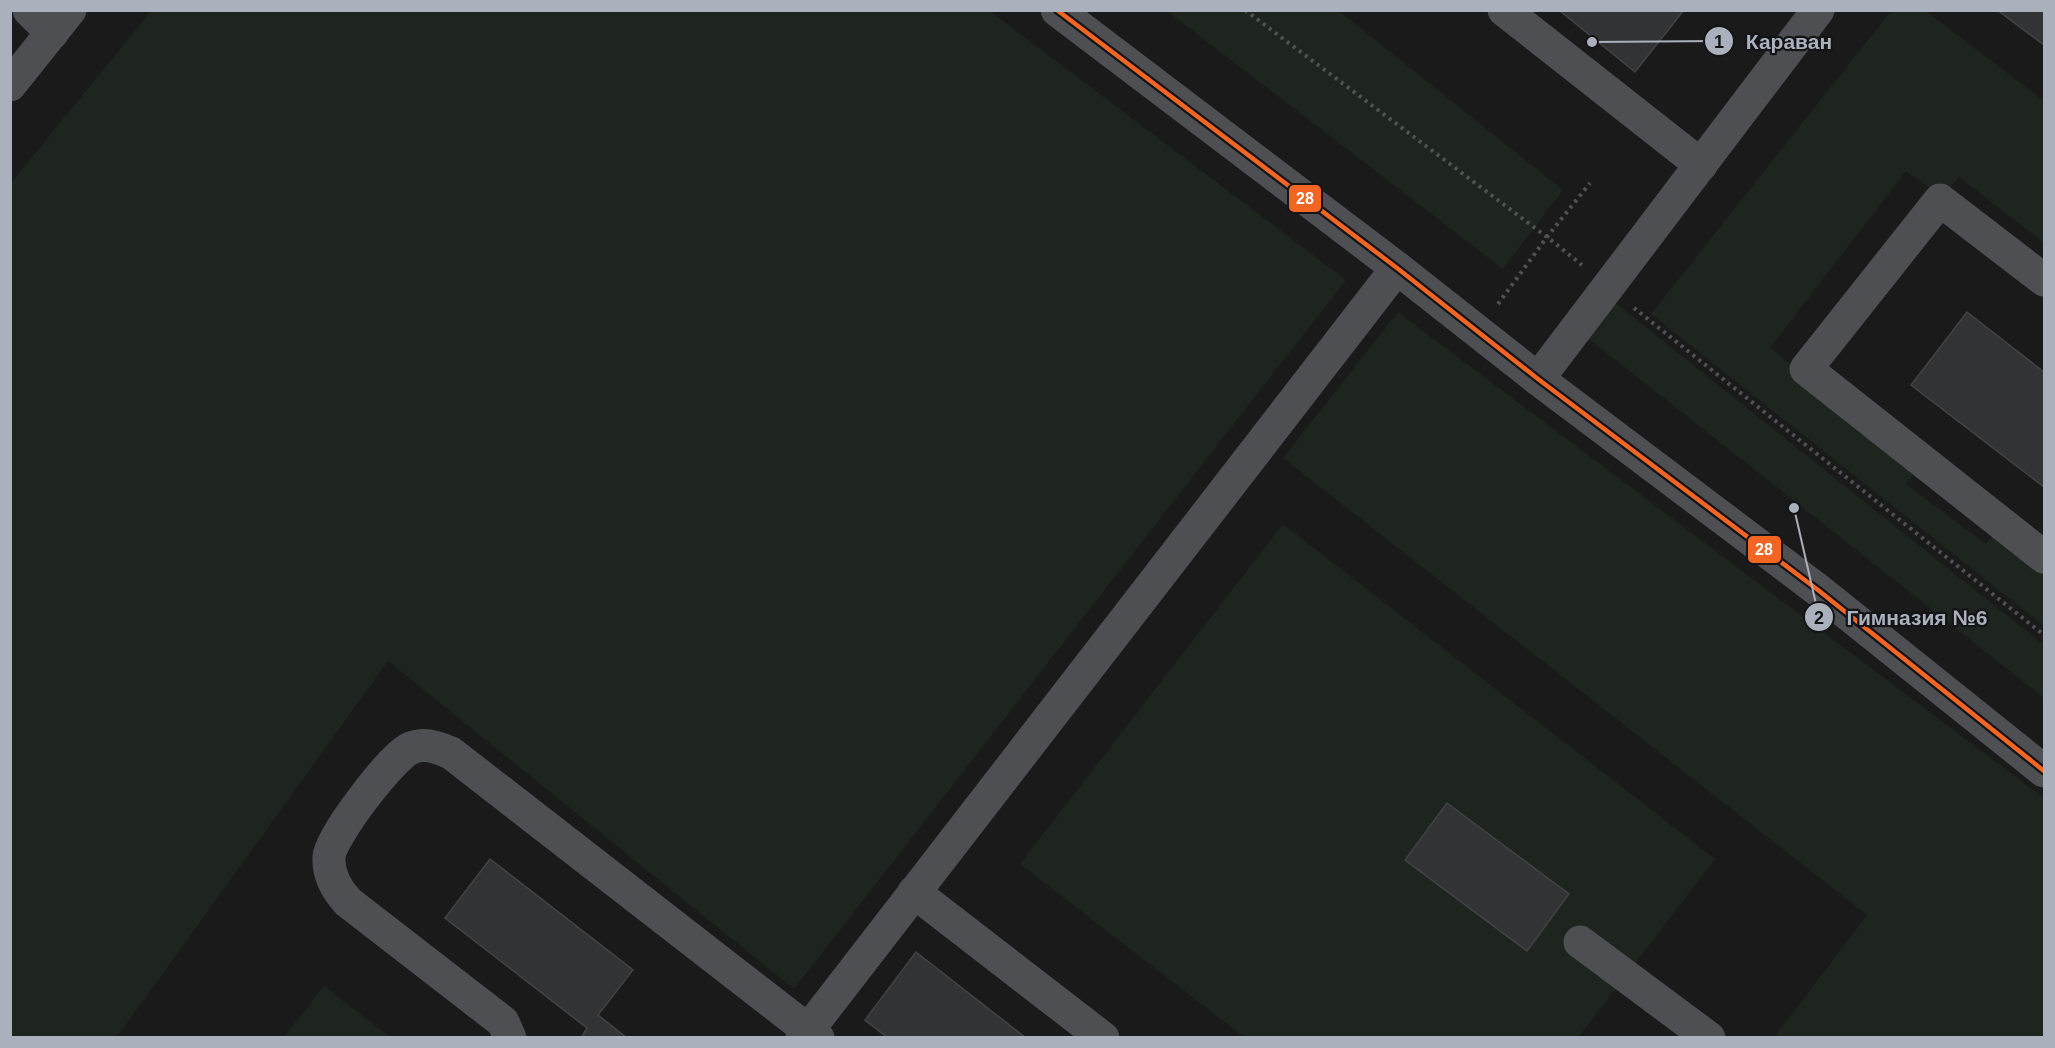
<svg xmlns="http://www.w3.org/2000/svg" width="2055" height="1048" font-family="Arial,sans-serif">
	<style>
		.green { fill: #1d251e }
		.building { fill: #323334; stroke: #424346; stroke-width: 1.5 }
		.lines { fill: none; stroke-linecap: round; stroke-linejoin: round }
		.path { stroke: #505154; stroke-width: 4; stroke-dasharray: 3 4.5; stroke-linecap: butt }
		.minor { stroke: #4d4f53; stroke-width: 33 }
		.bus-1-casing { stroke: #141316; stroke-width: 9 }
		.bus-1 { stroke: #f26522; stroke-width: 4.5 }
		.leader { fill: none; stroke: #aab0bc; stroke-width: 2 }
		.callout-dot { fill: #aab0bc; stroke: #141316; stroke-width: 2 }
		.mark-label { font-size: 18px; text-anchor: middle; font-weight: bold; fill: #111 }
		.callout-label { font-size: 21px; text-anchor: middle; font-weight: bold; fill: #aab0bc; stroke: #141316; stroke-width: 4.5; stroke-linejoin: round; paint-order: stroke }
		.line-badge { stroke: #141316; stroke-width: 2 }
		.badge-label { font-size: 16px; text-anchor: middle; font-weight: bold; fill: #fff }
	</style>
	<rect width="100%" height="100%" fill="#1a1a1a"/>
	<g class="green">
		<path d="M151 11H990L1346 280 794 989 388 661 117 1037H11V183Z"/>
		<path d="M1167 11H1339L1563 190 1503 269Z"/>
		<path d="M1891 11H1926L2044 101V243L1959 177 1942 197 1906 171 1770 348 1919 466 1906 484 1986 544 1998 529 2044 565V626L1651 314Z"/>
		<path d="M1613 301 2044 645V698L1585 336Z"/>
		<path d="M1398 312 2044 798V1037L1780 1038 1776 1035 1867 915 1283 458Z"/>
		<path d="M1283 524 1715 859 1578 1038 1244 1037 1020 864Z"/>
		<path d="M324 986 390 1037H284Z"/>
	</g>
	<g class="building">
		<path d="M1559 10H1684L1635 72Z"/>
		<path d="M1997 10H2044V45Z"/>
		<path d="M1967 312 2044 372V487L1911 385Z"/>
		<path d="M1447 803 1569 894 1527 951 1405 860Z"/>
		<path d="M490 859 633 970 598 1015 627 1038H581L587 1028 445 918Z"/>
		<path d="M916 952 1026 1038H888L865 1020Z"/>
	</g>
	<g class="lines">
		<g class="path">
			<path d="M1245 10 1547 237 1582 265"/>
			<path d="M1498 304 1547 237 1590 183"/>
			<path d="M1634 308 2044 635"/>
		</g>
		<g class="minor">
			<path d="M29 10 52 33"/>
			<path d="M1057 10 1397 268 1538 379 1818 590 2044 771"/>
			<path d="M1504 10 1701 165"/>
			<path d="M10 85 70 10"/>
			<path d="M2044 280 1940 200 1806 369 2044 557"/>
			<path d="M1538 379 1818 10"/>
			<path d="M914 892 1103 1038"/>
			<path d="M1580 942 1709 1038"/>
			<path d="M510 1038 503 1022 348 902C336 889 328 875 329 857 330 837 393 755 411 748 426 742 438 748 451 753L818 1038"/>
			<path d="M802 1038 1397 268"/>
		</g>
		<defs>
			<path id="bus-1" d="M1057 10 1397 268 1538 379 1818 590 2044 771"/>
		</defs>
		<use href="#bus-1" class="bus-1-casing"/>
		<use href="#bus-1" class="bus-1"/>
	</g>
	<path class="leader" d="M1592 42L1719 41M1794 508L1819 617"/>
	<g class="callout-dot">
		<circle cx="1592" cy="42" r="6"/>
		<circle cx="1794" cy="508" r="6"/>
		<circle cx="1719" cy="41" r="15"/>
		<circle cx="1819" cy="617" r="15"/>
	</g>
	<g class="mark-label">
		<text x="1719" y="48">1</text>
		<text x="1819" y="624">2</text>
	</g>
	<g class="callout-label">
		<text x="1789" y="49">Караван</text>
		<text x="1917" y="625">Гимназия №6</text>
	</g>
	<g class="line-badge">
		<rect x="1288" y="184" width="34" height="29" rx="6" fill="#f26522"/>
		<rect x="1747" y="535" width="35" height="29" rx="6" fill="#f26522"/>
	</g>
	<g class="badge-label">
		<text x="1305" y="204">28</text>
		<text x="1764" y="555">28</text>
	</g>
	<rect width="2055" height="1048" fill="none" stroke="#aab0bc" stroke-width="24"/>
</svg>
